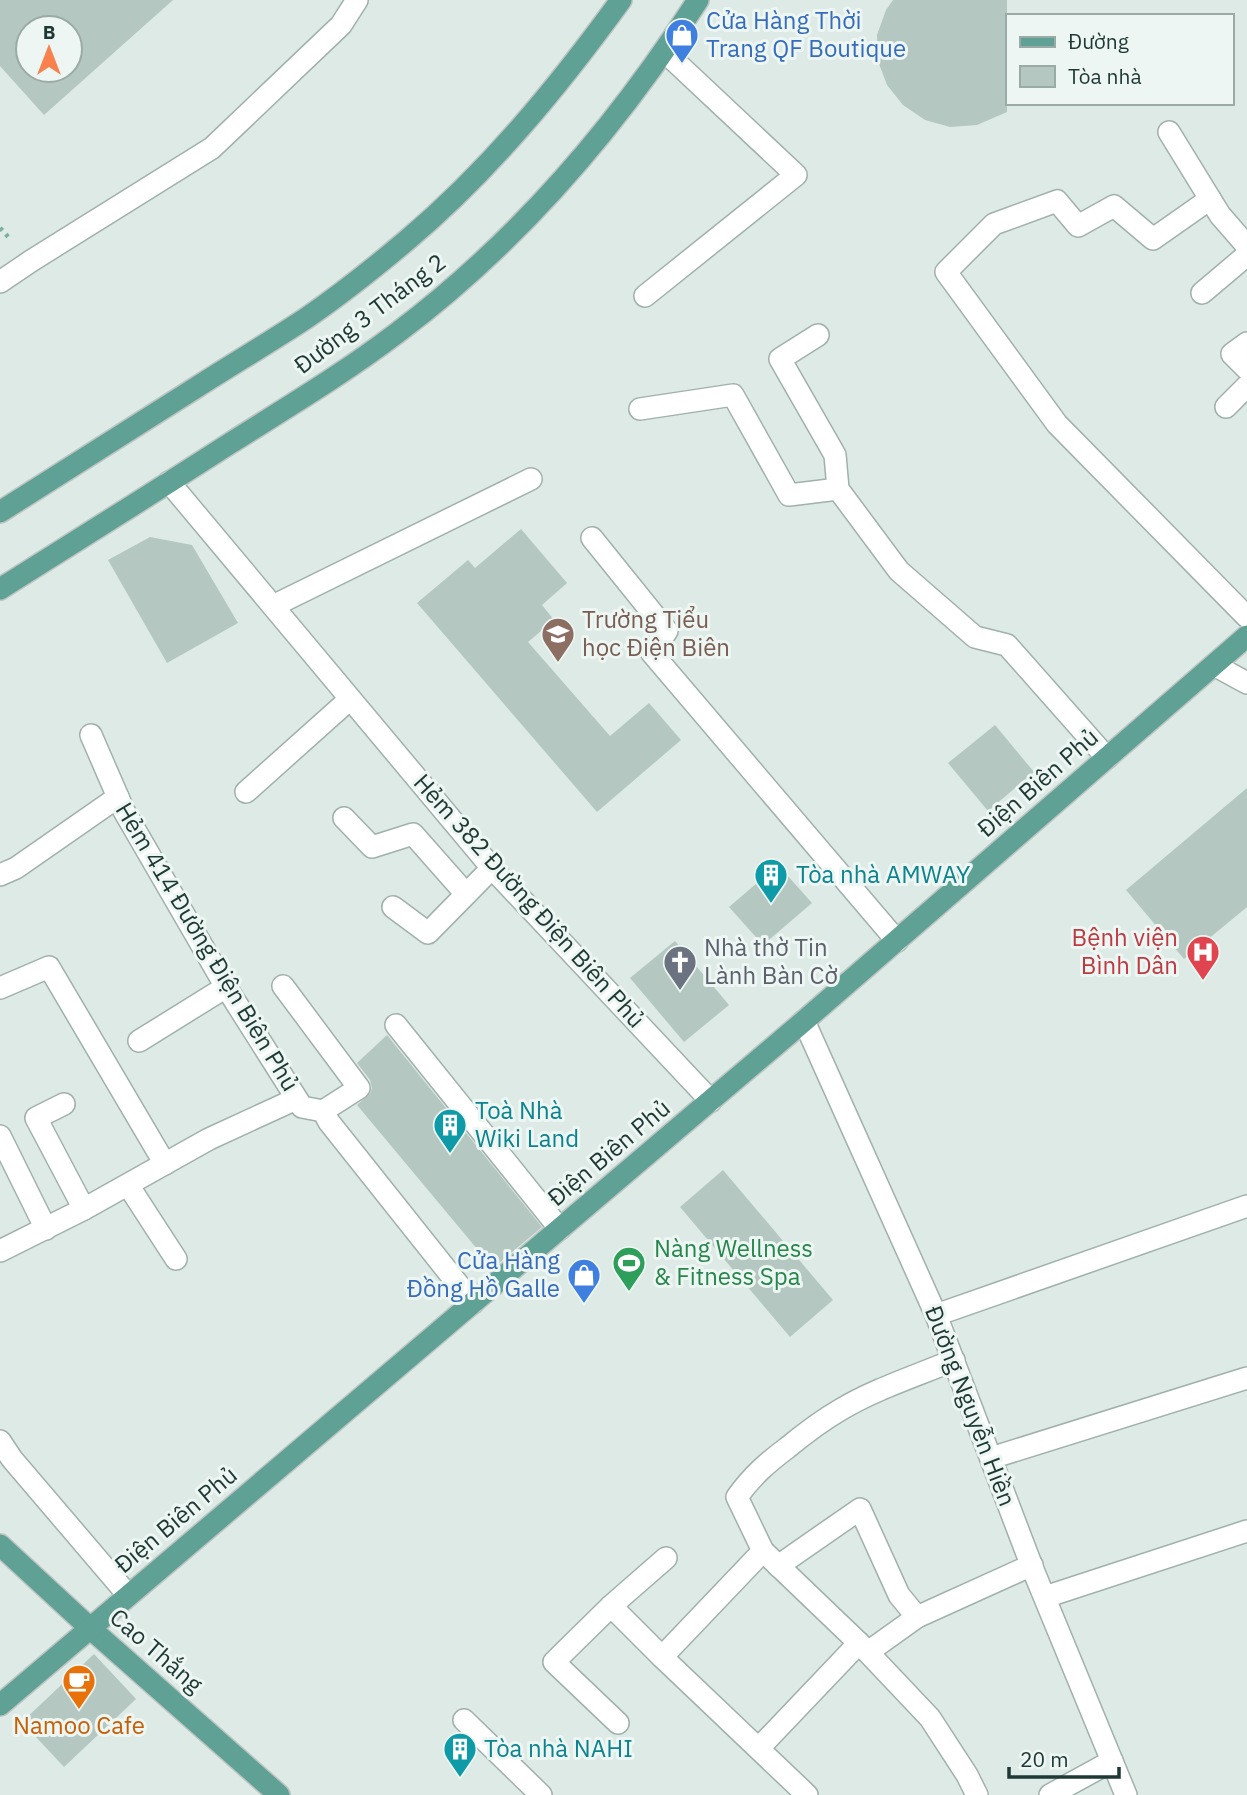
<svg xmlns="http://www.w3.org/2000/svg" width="1247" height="1795" font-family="'IBM Plex Sans',sans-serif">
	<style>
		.building { fill: #b5c7c1; fill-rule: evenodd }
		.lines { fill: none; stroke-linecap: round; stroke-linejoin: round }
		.minor-casing { stroke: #a0b1ac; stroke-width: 24 }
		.major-casing { stroke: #bcc4c2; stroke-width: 24 }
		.path { stroke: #7cafa2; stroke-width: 4.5; stroke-dasharray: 3.5 5; stroke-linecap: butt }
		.minor { stroke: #fff; stroke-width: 21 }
		.major { stroke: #5fa194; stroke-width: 21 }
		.labels { text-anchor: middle; stroke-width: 6; stroke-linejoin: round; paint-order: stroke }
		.shop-label { font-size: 24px; fill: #366cbe; stroke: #edf6f2; text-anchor: start }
		.street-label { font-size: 24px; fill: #1e3934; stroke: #edf6f2 }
		.education-label { font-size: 24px; fill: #785e54; stroke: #edf6f2; text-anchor: start }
		.culture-label { font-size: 24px; fill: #0d838f; stroke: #edf6f2; text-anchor: start }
		.health-label { font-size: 24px; fill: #be3a42; stroke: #edf6f2; text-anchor: end }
		.worship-label { font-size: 24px; fill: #5b616d; stroke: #edf6f2; text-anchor: start }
		.leisure-label { font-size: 24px; fill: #27864d; stroke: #edf6f2; text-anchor: start }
		.food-label { font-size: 24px; fill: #c56008; stroke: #edf6f2 }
	</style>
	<rect width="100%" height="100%" fill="#ddeae5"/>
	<g class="building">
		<path d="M0 0H173L44 115 0 66ZM28 28H70V70H28Z"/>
		<path d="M893 0H1007V112L977 125 950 127 925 120 903 105 887 85 878 61 877 35 886 10Z"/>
		<path d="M521 529 567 583 542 605 554 620 528 642 610 736 649 703 681 740 597 812 417 603 468 560 475 568Z"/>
		<path d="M150 537 192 545 238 623 167 663 108 560Z"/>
		<path d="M995 725 1034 772 988 811 948 763Z"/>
		<path d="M1247 788V907L1184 959 1126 890Z"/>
		<path d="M778 865 812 903 763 945 729 907Z"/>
		<path d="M675 941 729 1005 684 1042 630 978Z"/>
		<path d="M387 1035 542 1227 493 1268 357 1105 370 1094 372 1088 370 1080 357 1063Z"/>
		<path d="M723 1170 833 1300 790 1337 680 1207Z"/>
		<path d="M94 1654 136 1699 64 1767 22 1722Z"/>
	</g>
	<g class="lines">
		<defs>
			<g id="minor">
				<path d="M1169 132 1220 215 1247 246"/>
				<path d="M1210 199 1153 239 1114 206 1078 226 1057 201 994 224 946 272 1057 424 1247 617"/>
				<path d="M0 282 31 261 212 148 341 25 357 0"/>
				<path d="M1202 293 1247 255"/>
				<path d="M645 296 796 175 665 52"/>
				<path d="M818 335 780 359 835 455 838 489 899 571 975 637 1007 645 1107 758"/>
				<path d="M1247 343 1232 354 1247 369"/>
				<path d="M1226 407 1247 386"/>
				<path d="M640 409 733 395 789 495 838 489"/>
				<path d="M169 482 492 868 711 1101"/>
				<path d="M592 538 667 631 651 652 897 941"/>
				<path d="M273 606 531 479"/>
				<path d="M1214 665 1247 683"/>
				<path d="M91 735 124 811 226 987 302 1107 323 1111 329 1122 473 1303"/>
				<path d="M246 792 350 699"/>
				<path d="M344 818 372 847 413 834 466 894"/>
				<path d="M0 875 16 868 118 797"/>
				<path d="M393 907 428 933 492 868"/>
				<path d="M283 986 359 1088 323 1111"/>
				<path d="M0 988 49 967 165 1164"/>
				<path d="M804 1021 936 1315 1034 1572 1126 1795"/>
				<path d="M396 1025 560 1229"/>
				<path d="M139 1041 226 987"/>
				<path d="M64 1104 36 1118 84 1209"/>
				<path d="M0 1136 46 1229"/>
				<path d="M128 1185 176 1259"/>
				<path d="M0 1251 84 1209 209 1139 296 1099"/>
				<path d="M936 1315 1247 1206"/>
				<path d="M954 1360C916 1376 875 1389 840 1410 821 1421 804 1434 787 1448 767 1463 752 1476 737 1497L763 1551 859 1643 930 1718 967 1775 977 1795"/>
				<path d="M0 1441 12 1459 128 1595"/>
				<path d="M991 1458 1247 1378"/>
				<path d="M778 1566 860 1509 899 1595 917 1617"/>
				<path d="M1045 1597 1247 1531"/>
				<path d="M611 1606 662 1657 807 1795"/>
				<path d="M868 1652 917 1617 1032 1565"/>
				<path d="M662 1657 763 1551"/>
				<path d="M464 1720 541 1795"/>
				<path d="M618 1723 554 1662 611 1606 666 1558"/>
				<path d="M759 1748 859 1643"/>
				<path d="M1050 1795 1112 1761"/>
			</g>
			<g id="major">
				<path d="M0 512C66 470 132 428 197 387 233 364 270 342 305 319 340 295 374 268 406 241 489 171 558 87 621 0"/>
				<path d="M0 589C76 541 153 493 229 444 286 408 343 374 397 333 518 242 617 126 698 0"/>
				<path d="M0 1545 91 1629 279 1795"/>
				<path d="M0 1705 804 1021 1247 636"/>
			</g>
		</defs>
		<use href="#minor" class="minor-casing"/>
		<use href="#major" class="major-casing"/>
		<path class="path" d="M0 228 11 240"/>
		<use href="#minor" class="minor"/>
		<use href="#major" class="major"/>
	</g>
	<defs>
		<symbol id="shop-pin" viewBox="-11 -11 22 30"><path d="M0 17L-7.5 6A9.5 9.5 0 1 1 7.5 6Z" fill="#3f7fe0" stroke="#edf6f2"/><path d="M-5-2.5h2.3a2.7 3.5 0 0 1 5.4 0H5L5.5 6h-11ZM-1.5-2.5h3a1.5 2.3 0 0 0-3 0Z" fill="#fff"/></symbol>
		<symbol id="school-pin" viewBox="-11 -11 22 30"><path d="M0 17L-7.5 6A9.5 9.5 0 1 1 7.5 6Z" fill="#8d6e63" stroke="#edf6f2"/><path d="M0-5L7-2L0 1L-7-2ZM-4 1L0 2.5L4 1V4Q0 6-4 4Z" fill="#fff"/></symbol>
		<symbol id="building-pin" viewBox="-11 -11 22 30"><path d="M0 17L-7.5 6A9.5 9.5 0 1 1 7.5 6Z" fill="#0f9aa8" stroke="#edf6f2"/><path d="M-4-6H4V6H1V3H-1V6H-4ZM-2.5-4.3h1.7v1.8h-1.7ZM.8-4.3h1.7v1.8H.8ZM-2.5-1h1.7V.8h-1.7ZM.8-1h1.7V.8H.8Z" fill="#fff"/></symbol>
		<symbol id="hospital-pin" viewBox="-11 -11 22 30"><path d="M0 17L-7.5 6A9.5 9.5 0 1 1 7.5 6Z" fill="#e0444e" stroke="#edf6f2"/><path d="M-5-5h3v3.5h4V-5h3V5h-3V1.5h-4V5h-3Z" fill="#fff"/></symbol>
		<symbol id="church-pin" viewBox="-11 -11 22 30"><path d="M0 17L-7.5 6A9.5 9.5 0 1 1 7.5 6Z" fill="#6b7280" stroke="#edf6f2"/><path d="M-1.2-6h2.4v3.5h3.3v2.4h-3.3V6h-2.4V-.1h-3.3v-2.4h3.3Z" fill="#fff"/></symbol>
		<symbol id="stadium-pin" viewBox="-11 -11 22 30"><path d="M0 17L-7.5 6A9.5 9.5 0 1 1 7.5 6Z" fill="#2e9e5b" stroke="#edf6f2"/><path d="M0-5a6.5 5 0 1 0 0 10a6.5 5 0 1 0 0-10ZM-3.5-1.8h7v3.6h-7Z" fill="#fff"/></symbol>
		<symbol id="cafe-pin" viewBox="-11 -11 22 30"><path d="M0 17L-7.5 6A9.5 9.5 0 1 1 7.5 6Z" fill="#e8710a" stroke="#edf6f2"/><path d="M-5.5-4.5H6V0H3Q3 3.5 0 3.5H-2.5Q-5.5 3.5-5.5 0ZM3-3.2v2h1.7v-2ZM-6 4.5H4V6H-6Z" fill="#fff"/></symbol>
	</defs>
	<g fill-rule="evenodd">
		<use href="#shop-pin" x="663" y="16" width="38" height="52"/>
		<use href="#school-pin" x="539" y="615" width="38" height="52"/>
		<use href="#building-pin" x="752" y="856" width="38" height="52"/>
		<use href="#hospital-pin" x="1184" y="933" width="38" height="52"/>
		<use href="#church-pin" x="661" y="943" width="38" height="52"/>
		<use href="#building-pin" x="431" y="1106" width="38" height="52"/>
		<use href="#stadium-pin" x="610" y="1244" width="38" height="52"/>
		<use href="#shop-pin" x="565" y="1256" width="38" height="52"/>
		<use href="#cafe-pin" x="60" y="1662" width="38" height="52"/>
		<use href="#building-pin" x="441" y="1730" width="38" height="52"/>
	</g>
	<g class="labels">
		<g class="shop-label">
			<text x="706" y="29">Cửa Hàng Thời<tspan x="706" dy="28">Trang QF Boutique</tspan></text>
			<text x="560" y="1269" text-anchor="end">Cửa Hàng<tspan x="560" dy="28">Đồng Hồ Galle</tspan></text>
		</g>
		<g class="street-label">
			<text transform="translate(370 314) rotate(-37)" y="8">Đường 3 Tháng 2</text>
			<text transform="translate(1038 783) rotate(-41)" y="8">Điện Biên Phủ</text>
			<text transform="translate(529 901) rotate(48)" y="8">Hẻm 382 Đường Điện Biên Phủ</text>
			<text transform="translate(207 947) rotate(59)" y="8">Hẻm 414 Đường Điện Biên Phủ</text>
			<text transform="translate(609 1153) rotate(-40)" y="8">Điện Biên Phủ</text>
			<text transform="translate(970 1406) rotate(69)" y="8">Đường Nguyễn Hiền</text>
			<text transform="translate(176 1520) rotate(-40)" y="8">Điện Biên Phủ</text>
			<text transform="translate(156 1651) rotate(41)" y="8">Cao Thắng</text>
		</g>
		<g class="education-label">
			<text x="582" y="628">Trường Tiểu<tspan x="582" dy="28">học Điện Biên</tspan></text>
		</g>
		<g class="culture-label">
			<text x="796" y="883">Tòa nhà AMWAY</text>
			<text x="475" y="1119">Toà Nhà<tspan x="475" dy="28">Wiki Land</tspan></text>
			<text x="484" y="1757">Tòa nhà NAHI</text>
		</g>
		<g class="health-label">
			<text x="1178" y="946">Bệnh viện<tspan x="1178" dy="28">Bình Dân</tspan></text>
		</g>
		<g class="worship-label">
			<text x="704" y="956">Nhà thờ Tin<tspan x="704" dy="28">Lành Bàn Cờ</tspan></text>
		</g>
		<g class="leisure-label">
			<text x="654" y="1257">Nàng Wellness<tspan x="654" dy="28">&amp; Fitness Spa</tspan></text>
		</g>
		<g class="food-label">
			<text x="79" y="1734">Namoo Cafe</text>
		</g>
	</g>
	<rect x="1006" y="14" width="228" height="91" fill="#edf6f2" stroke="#9aaaa6" stroke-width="2"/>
	<rect x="1020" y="37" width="35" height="10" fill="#5fa194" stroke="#9aaaa6" stroke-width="2"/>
	<text x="1068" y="49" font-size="21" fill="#1e3934">Đường</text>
	<rect x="1020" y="66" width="35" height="21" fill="#b5c7c1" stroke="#9aaaa6" stroke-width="2"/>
	<text x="1068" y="84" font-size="21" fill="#1e3934">Tòa nhà</text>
	<g transform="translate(49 49)"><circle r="33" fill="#edf6f2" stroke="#9aaaa6" stroke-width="2"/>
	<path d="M0-5L12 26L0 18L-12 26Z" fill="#f8814d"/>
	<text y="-10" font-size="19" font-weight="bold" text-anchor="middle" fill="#1e3934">B</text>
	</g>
	<path d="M1009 1767v10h110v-10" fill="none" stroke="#1e3934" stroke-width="3.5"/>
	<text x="1020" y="1767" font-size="21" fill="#1e3934" stroke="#edf6f2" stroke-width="5" paint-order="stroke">20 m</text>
</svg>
